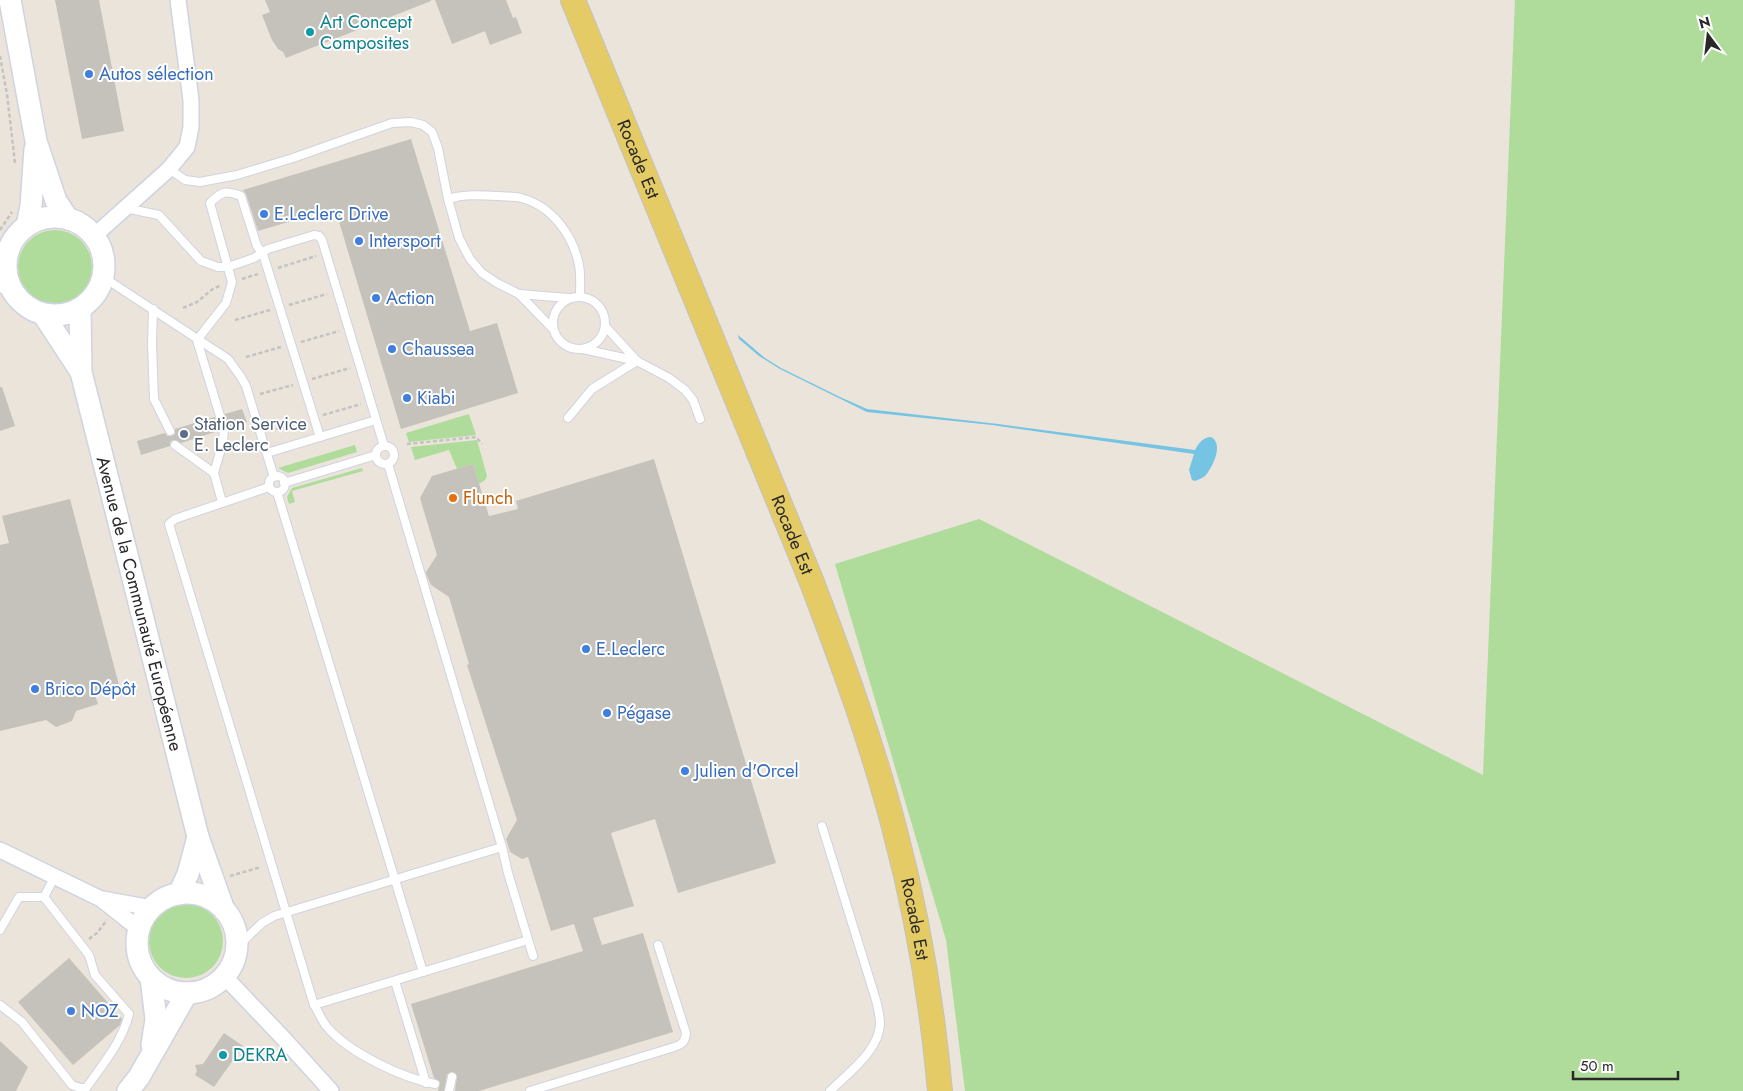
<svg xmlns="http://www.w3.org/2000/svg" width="1743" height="1091" font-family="Jost,sans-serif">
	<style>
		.green { fill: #afdc9b }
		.water { fill: #75c4e4 }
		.building { fill: #c5c1bb }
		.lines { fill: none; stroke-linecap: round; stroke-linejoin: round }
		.lane-casing { stroke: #d0d3e0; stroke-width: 10 }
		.street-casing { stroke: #d0d3e0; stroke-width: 18 }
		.secondary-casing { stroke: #d0d3e0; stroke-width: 24 }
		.primary-casing { stroke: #c3c3c3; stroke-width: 26 }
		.path { stroke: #c3c3c3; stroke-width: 2.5; stroke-dasharray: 4 2.5; stroke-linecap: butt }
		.lane { stroke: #fff; stroke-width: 8 }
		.street { stroke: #fff; stroke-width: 15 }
		.secondary { stroke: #fff; stroke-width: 21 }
		.primary { stroke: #e5cb65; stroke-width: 24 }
		.lane-bridge-casing { stroke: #d0d3e0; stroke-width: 10; stroke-linecap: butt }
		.lane-bridge { stroke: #fff; stroke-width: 8 }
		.culture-dot { fill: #0f9aa8; stroke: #fff; stroke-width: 2 }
		.shop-dot { fill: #3f7fe0; stroke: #fff; stroke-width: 2 }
		.service-dot { fill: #5c6f8a; stroke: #fff; stroke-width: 2 }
		.food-dot { fill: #e8710a; stroke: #fff; stroke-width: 2 }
		.labels { text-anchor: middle; stroke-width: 4; stroke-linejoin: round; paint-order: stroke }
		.culture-label { font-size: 18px; fill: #0d838f; stroke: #fff; text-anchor: start }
		.shop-label { font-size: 18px; fill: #366cbe; stroke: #fff; text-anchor: start }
		.street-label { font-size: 18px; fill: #282828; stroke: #fff }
		.service-label { font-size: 18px; fill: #4e5e75; stroke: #fff; text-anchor: start }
		.food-label { font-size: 18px; fill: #c56008; stroke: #fff; text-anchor: start }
	</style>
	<rect width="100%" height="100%" fill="#eae4db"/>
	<g class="green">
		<path d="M1515 0H1743V1091H965L946 940 835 564 979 519 1483 775Z"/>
		<circle cx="55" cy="267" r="37"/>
		<path d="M469 414 476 435 409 442 406 433Z"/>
		<path d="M477 440 487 476 485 480 479 484 473 464 457 469 449 450 415 460 411 447Z"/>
		<path d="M355 445 357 452 288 473 278 468Z"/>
		<path d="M362 468 363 471 292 491 295 502 289 504 287 497 292 488Z"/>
		<circle cx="186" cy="941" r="37"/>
	</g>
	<path class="water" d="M738 335 765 358 781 368 840 397 867 409 998 424 1195 450C1198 444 1203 437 1211 437 1224 444 1213 466 1206 475 1203 478 1199 479 1195 481L1192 480 1189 470 1194 454 992 425 867 412 780 369 759 356 739 339Z"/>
	<g class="building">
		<path d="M55 0H99L124 131 82 139Z"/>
		<path d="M265 0H431V1L286 58 283 52 278 49 272 40 262 15 270 12Z"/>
		<path d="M435 0H506L513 18 516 17 522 33 490 45 485 31 452 44Z"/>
		<path d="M411 139 470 331 497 323 518 393 401 429 335 208 258 231 246 194 243 190Z"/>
		<path d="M0 387H2L15 426 0 431Z"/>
		<path d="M242 409 247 422 229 428 227 424H222L219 426 218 431 181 443 173 440 170 442V446L141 455 137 441 165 433 167 436H172L175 434V429L214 417 218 421H222L225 418V414Z"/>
		<path d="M654 459 776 863 678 893 655 819 611 833 634 906 593 918 602 945 643 933 673 1032 479 1091H455L457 1076 455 1073 451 1072 447 1075 444 1091H438L440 1082 434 1078 411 1004 583 951 574 924 551 931 528 857 522 859 510 852 506 839 517 820 467 665 469 664 449 597 431 585 427 576 426 572 437 555 420 498 432 476 473 464 489 516 518 509 516 501Z"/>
		<path d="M70 499 119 685 94 692 98 704 76 711 72 721 56 727 46 720 0 731V545L9 543 2 516Z"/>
		<path d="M69 958 122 1019 120 1025 73 1065 18 1002Z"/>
		<path d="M224 1033 243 1046 214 1087 195 1075 197 1071 195 1065 203 1064Z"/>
		<path d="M0 1041 28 1067 16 1091H0Z"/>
	</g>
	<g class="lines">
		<defs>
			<g id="lane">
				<path d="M169 169 185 180 200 182 237 175 293 158 392 123 411 122 423 125 432 132 438 148 448 199 459 238 470 259 482 273 497 283 519 294 553 329"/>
				<path d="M448 199C464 194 481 195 498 196 505 197 514 196 521 198 552 206 573 235 579 265 581 275 580 286 580 296"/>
				<path d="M125 208 159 215 201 261 218 267H228L254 258 268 249 314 235 319 236 322 240 384 446"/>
				<path d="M103 277 228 359 241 377 246 386 274 477"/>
				<path d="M519 294 568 298"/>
				<circle cx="579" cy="323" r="26"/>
				<path d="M153 309 152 344 154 399 170 431"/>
				<path d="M605 326 637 361 669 378 685 390 693 400 700 419"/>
				<path d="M583 349 637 361"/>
				<path d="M220 416 197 340 226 303 232 282 210 203C222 191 225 190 241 196L257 246 263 254 320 437"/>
				<path d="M568 418 592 389 637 361"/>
				<path d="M175 445 214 473 222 502"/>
				<circle cx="385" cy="455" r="9"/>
				<path d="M267 453 376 420"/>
				<path d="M214 473 223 442 224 429"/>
				<circle cx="277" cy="484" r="8"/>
				<path d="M284 483 376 455"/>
				<path d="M269 487 175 519 169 524 314 1005C319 1012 322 1022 328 1028 350 1053 402 1078 435 1084"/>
				<path d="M277 492 423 972"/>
				<path d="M822 826 876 1000C878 1008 880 1016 880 1024 879 1051 848 1073 830 1091"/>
				<path d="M502 847 508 873 533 956"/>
				<path d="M44 897 55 876"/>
				<path d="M0 930 19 897H44"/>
				<path d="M236 948 262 923 274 916 502 847 388 464"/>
				<path d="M395 981 426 1083"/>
				<path d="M0 1005 22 1022 72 1085 80 1088H86C103 1064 122 1042 129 1014L95 975 89 955 44 897"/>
				<path d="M314 1005 528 940"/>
				<path d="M530 1091 671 1048C681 1045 685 1043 686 1033L658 945"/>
			</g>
			<g id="street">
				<path d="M94 236 169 169 187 147 191 127V100L178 0"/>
				<path d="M0 285 8 283"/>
				<path d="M0 850 101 899 139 929"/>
				<path d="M102 899 152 908"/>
				<path d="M224 976 284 1039 331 1091"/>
			</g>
			<g id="secondary">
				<path d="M10 0 36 141 56 201 68 219"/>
				<circle cx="55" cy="266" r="49"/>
				<path d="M27 226 31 206 35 149"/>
				<path id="s1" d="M80 309 81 372 198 837 224 910"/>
				<path d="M43 314 81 372"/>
				<circle cx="187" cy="943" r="50"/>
				<path d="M179 894 188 874 198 837"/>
				<path d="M151 978 156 1019 152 1045"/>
				<path d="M128 1091 139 1077 187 993"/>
			</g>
			<g id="primary">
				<path id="s2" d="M573 0 811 580C842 661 872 743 894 827 917 913 932 1002 940 1091"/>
			</g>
		</defs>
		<use href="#lane" class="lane-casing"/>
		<use href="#street" class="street-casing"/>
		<use href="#secondary" class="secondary-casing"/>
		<use href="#primary" class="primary-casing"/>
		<g class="path">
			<path d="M0 56 7 94 15 163"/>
			<path d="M0 230 12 212"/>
			<path d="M278 268 316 256"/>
			<path d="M242 279 258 274"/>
			<path d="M289 305 327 294"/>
			<path d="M183 308 197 302 214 288 220 286"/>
			<path d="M235 320 270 310"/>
			<path d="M301 342 339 331"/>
			<path d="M246 357 281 347"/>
			<path d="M312 379 350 368"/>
			<path d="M260 394 293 385"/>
			<path d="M323 415 361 404"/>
			<path d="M270 431 304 421"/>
			<path d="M407 444 476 437 482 444"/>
			<path d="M230 876 261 867"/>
			<path d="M582 921 594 965"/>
			<path d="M89 939 97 933 107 920"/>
		</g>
		<use href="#lane" class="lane"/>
		<use href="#street" class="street"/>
		<use href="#secondary" class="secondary"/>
		<use href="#primary" class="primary"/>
		<defs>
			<path id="lane-bridge" d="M449 1091 452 1077"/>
		</defs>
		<use href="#lane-bridge" class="lane-bridge-casing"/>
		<use href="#lane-bridge" class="lane-bridge"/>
	</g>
	<g class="culture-dot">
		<circle cx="310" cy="32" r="5"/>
		<circle cx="223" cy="1055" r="5"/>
	</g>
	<g class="shop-dot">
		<circle cx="89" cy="74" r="5"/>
		<circle cx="264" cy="214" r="5"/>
		<circle cx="359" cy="241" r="5"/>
		<circle cx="376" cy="298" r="5"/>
		<circle cx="392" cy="349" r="5"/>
		<circle cx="407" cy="398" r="5"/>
		<circle cx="586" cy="649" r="5"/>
		<circle cx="35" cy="689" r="5"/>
		<circle cx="607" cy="713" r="5"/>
		<circle cx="685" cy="771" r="5"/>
		<circle cx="71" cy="1011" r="5"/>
	</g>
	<circle class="service-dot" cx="184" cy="434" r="5"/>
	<circle class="food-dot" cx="453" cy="498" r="5"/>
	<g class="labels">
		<g class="culture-label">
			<text x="320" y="28">Art Concept<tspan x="320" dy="21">Composites</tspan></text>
			<text x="233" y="1061">DEKRA</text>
		</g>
		<g class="shop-label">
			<text x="99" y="80">Autos sélection</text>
			<text x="274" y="220">E.Leclerc Drive</text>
			<text x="369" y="247">Intersport</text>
			<text x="386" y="304">Action</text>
			<text x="402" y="355">Chaussea</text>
			<text x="417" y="404">Kiabi</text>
			<text x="596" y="655">E.Leclerc</text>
			<text x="45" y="695">Brico Dépôt</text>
			<text x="617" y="719">Pégase</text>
			<text x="695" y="777">Julien d'Orcel</text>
			<text x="81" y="1017">NOZ</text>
		</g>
		<g class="street-label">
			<text dy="6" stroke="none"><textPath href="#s2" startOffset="172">Rocade Est</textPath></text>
			<text dy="6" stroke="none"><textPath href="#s2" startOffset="578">Rocade Est</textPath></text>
			<text dy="6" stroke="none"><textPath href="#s1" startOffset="302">Avenue de la Communauté Européenne</textPath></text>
			<text dy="6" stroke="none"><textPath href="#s2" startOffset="982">Rocade Est</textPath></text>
		</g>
		<g class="service-label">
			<text x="194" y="430">Station Service<tspan x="194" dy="21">E. Leclerc</tspan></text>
		</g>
		<g class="food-label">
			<text x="463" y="504">Flunch</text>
		</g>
	</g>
	<g transform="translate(1708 35) rotate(345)" stroke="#ffffff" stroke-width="4" paint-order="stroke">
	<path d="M0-4L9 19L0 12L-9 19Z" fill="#282828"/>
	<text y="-8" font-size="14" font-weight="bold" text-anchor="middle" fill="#282828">N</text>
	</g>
	<path d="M1573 1071v8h105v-8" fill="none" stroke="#282828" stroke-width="2.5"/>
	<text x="1580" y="1071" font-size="15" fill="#282828" stroke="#ffffff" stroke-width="4" paint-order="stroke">50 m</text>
</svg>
